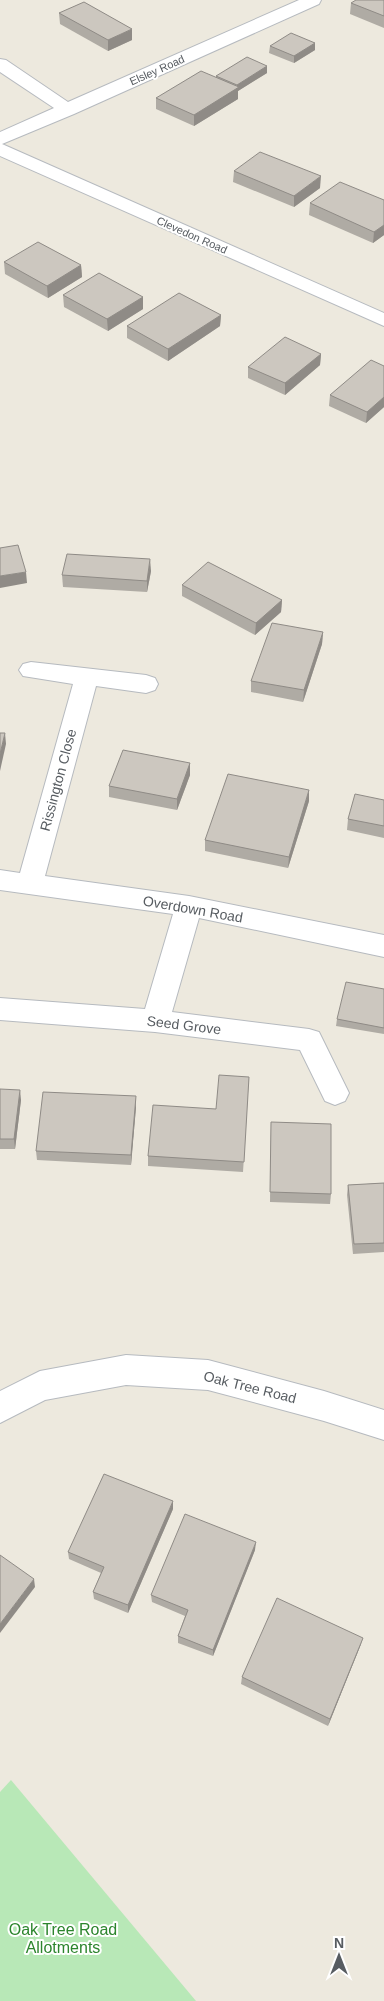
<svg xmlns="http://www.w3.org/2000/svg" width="384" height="2001" font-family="Helvetica,sans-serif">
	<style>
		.green { fill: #b8e8b7 }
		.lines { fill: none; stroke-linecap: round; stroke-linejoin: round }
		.minor-casing { stroke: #b6babf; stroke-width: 2 }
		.minor { fill: #fff; fill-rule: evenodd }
		.wall { fill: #afaba4 }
		.shaded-wall { fill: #8f8b86 }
		.building { fill: #ccc7bf; stroke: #8f8b86 }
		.labels { text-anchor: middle; stroke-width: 4; stroke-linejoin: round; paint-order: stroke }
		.far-street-label { font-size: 11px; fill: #575c61; stroke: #fff }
		.street-label { font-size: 14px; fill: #575c61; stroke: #fff }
		.near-park-label { font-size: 16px; fill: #2c852d; stroke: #fff }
	</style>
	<rect width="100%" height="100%" fill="#ede9de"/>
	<path class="green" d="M11 1780 196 2001H0V1792Z"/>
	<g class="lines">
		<defs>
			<g id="minor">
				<path d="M299 0H321L319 4 74 114 2 144 384 313V326L0 156V132L54 108 0 72V59L6 60 68 102Z"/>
				<path d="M31 662 146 675 155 678 158 684 155 690 146 693 96 686 45 876 189 896 384 935V957L199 918 172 1012 309 1029 319 1032 349 1093 345 1101 335 1105 325 1101 300 1050 155 1032 0 1020V998L145 1009 173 914 0 890V870L20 873 73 684 23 676 19 670 23 664Z"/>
				<path d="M126 1355 208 1360 324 1391 384 1410V1440L324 1421 208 1390 126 1385 45 1400 0 1423V1391L40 1371Z"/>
			</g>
		</defs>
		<use href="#minor" class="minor-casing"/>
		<use href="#minor" class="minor"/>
	</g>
	<g class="wall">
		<path d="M384 0V28L350 14 351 3Z"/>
		<path d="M59 13 132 40 108 51 60 24Z"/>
		<path d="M315 43V50L294 63 269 53 270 46Z"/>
		<path d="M267 66V73L238 91V99L194 126 156 109V98L216 77V76Z"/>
		<path d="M234 171 320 188 294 207 233 182Z"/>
		<path d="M384 200V235L373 243 309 215 310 203Z"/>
		<path d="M4 262 81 265 82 277 48 298 5 274Z"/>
		<path d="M63 295 143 297V309L108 331 64 307Z"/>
		<path d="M221 315 220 326 168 361 127 338V326Z"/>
		<path d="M321 354 320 365 285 395 248 378V367Z"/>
		<path d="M384 366V407L366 423 329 406 330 395Z"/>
		<path d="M151 571 147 592 63 587 62 575Z"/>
		<path d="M182 585 282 600 281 612 255 635 182 596Z"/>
		<path d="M323 632 322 644 303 702 251 692V681Z"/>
		<path d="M190 763V775L177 810 109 797V786Z"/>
		<path d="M384 800V838L347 830 348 819Z"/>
		<path d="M309 801 288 868 205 851V840Z"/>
		<path d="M384 989V1034L336 1026 337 1019Z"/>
		<path d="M249 1077 243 1172 148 1166V1156L216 1109Z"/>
		<path d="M0 1089 21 1100 15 1149H0Z"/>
		<path d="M136 1107 131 1165 37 1160 36 1151Z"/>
		<path d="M271 1122 331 1194 330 1204 270 1202Z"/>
		<path d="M384 1183V1252L353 1254 347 1195 348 1185Z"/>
		<path d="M173 1509 128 1613 94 1599 93 1592 101 1573 69 1559 68 1552Z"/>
		<path d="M255 1550 213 1656 178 1643V1636L185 1616 152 1602 151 1595Z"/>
		<path d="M361 1644 328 1726 241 1684 242 1677Z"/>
	</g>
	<g class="shaded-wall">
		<path d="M132 29V40L108 51V40Z"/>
		<path d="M315 43V50L294 63V56Z"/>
		<path d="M267 66V73L238 91V99L194 126V115L237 88V85Z"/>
		<path d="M321 176 320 188 294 207V196Z"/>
		<path d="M384 225V235L373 243 374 232Z"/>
		<path d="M81 265 82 277 48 298 47 286Z"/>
		<path d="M143 297V309L108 331 107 319Z"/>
		<path d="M221 315 220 326 168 361V349Z"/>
		<path d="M321 354 320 365 285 395V383Z"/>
		<path d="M384 397V407L366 423 367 412Z"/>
		<path d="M150 559 151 571 147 592V581Z"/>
		<path d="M26 572 27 583 0 588V576Z"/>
		<path d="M282 600 281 612 255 635 256 623Z"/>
		<path d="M323 632 322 644 303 702 304 690Z"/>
		<path d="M5 733 6 744 0 771V754Z"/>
		<path d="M190 763V775L177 810V799Z"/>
		<path d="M309 790V801L288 868 289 857Z"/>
		<path d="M20 1090 21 1100 15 1149 14 1139Z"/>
		<path d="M136 1096V1107L131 1165V1155Z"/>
		<path d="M173 1501V1509L128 1613V1605Z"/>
		<path d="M256 1542 255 1550 213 1656V1650Z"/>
		<path d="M34 1579 35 1587 0 1633V1624Z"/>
		<path d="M363 1638 361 1644 328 1726 330 1719Z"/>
	</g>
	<g class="building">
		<path d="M356 0H384V16L351 3Z"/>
		<path d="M84 2 132 29 108 40 59 13Z"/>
		<path d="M291 33 315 43 294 56 270 46Z"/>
		<path d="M247 57 267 66 237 85 216 76Z"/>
		<path d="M201 71 239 87 194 115 156 98Z"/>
		<path d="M260 152 321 176 294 196 234 171Z"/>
		<path d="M340 182 384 200V225L374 232 310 203Z"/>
		<path d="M38 242 81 265 47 286 4 262Z"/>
		<path d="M99 273 143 297 107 319 63 295Z"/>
		<path d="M179 293 221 315 168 349 127 326Z"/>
		<path d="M285 337 321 354 285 383 248 367Z"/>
		<path d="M371 360 384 366V397L367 412 330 395Z"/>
		<path d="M18 545 26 572 0 576V548Z"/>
		<path d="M67 554 150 559 147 581 62 575Z"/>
		<path d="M208 562 282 600 256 623 182 585Z"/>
		<path d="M272 623 323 632 304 690 251 681Z"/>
		<path d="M0 733H5L0 754Z"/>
		<path d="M123 750 190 763 177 799 109 786Z"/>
		<path d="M228 774 309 790 289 857 205 840Z"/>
		<path d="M355 794 384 800V826L348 819Z"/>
		<path d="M346 982 384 989V1028L337 1019Z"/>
		<path d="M219 1075 249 1077 244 1162 148 1156 153 1105 216 1109Z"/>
		<path d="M0 1089 20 1090 14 1139H0Z"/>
		<path d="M43 1092 136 1096 131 1155 36 1151Z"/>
		<path d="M271 1122 331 1124V1194L270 1192Z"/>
		<path d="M384 1183V1243L354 1244 348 1185Z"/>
		<path d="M104 1474 173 1501 128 1605 93 1592 104 1567 68 1552Z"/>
		<path d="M185 1514 256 1542 213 1650 178 1636 188 1610 151 1595Z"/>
		<path d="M0 1555 34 1579 0 1624Z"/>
		<path d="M277 1598 363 1638 330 1719 242 1677Z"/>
	</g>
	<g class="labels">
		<g class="far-street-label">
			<text transform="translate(157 70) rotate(-24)" y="4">Elsley Road</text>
			<text transform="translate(192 235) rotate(24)" y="4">Clevedon Road</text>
		</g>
		<g class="street-label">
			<text transform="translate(58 780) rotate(-75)" y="5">Rissington Close</text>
			<text transform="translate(193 909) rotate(10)" y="5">Overdown Road</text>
			<text transform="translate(184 1025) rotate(7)" y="5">Seed Grove</text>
			<text transform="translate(250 1387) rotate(14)" y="5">Oak Tree Road</text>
		</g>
		<g class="near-park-label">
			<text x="63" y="1935">Oak Tree Road<tspan x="63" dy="18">Allotments</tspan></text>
		</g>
	</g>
	<g transform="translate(339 1956)" stroke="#ffffff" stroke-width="4" paint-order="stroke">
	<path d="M0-4L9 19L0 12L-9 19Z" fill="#575c61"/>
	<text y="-8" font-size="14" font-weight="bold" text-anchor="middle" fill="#575c61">N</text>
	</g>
</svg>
